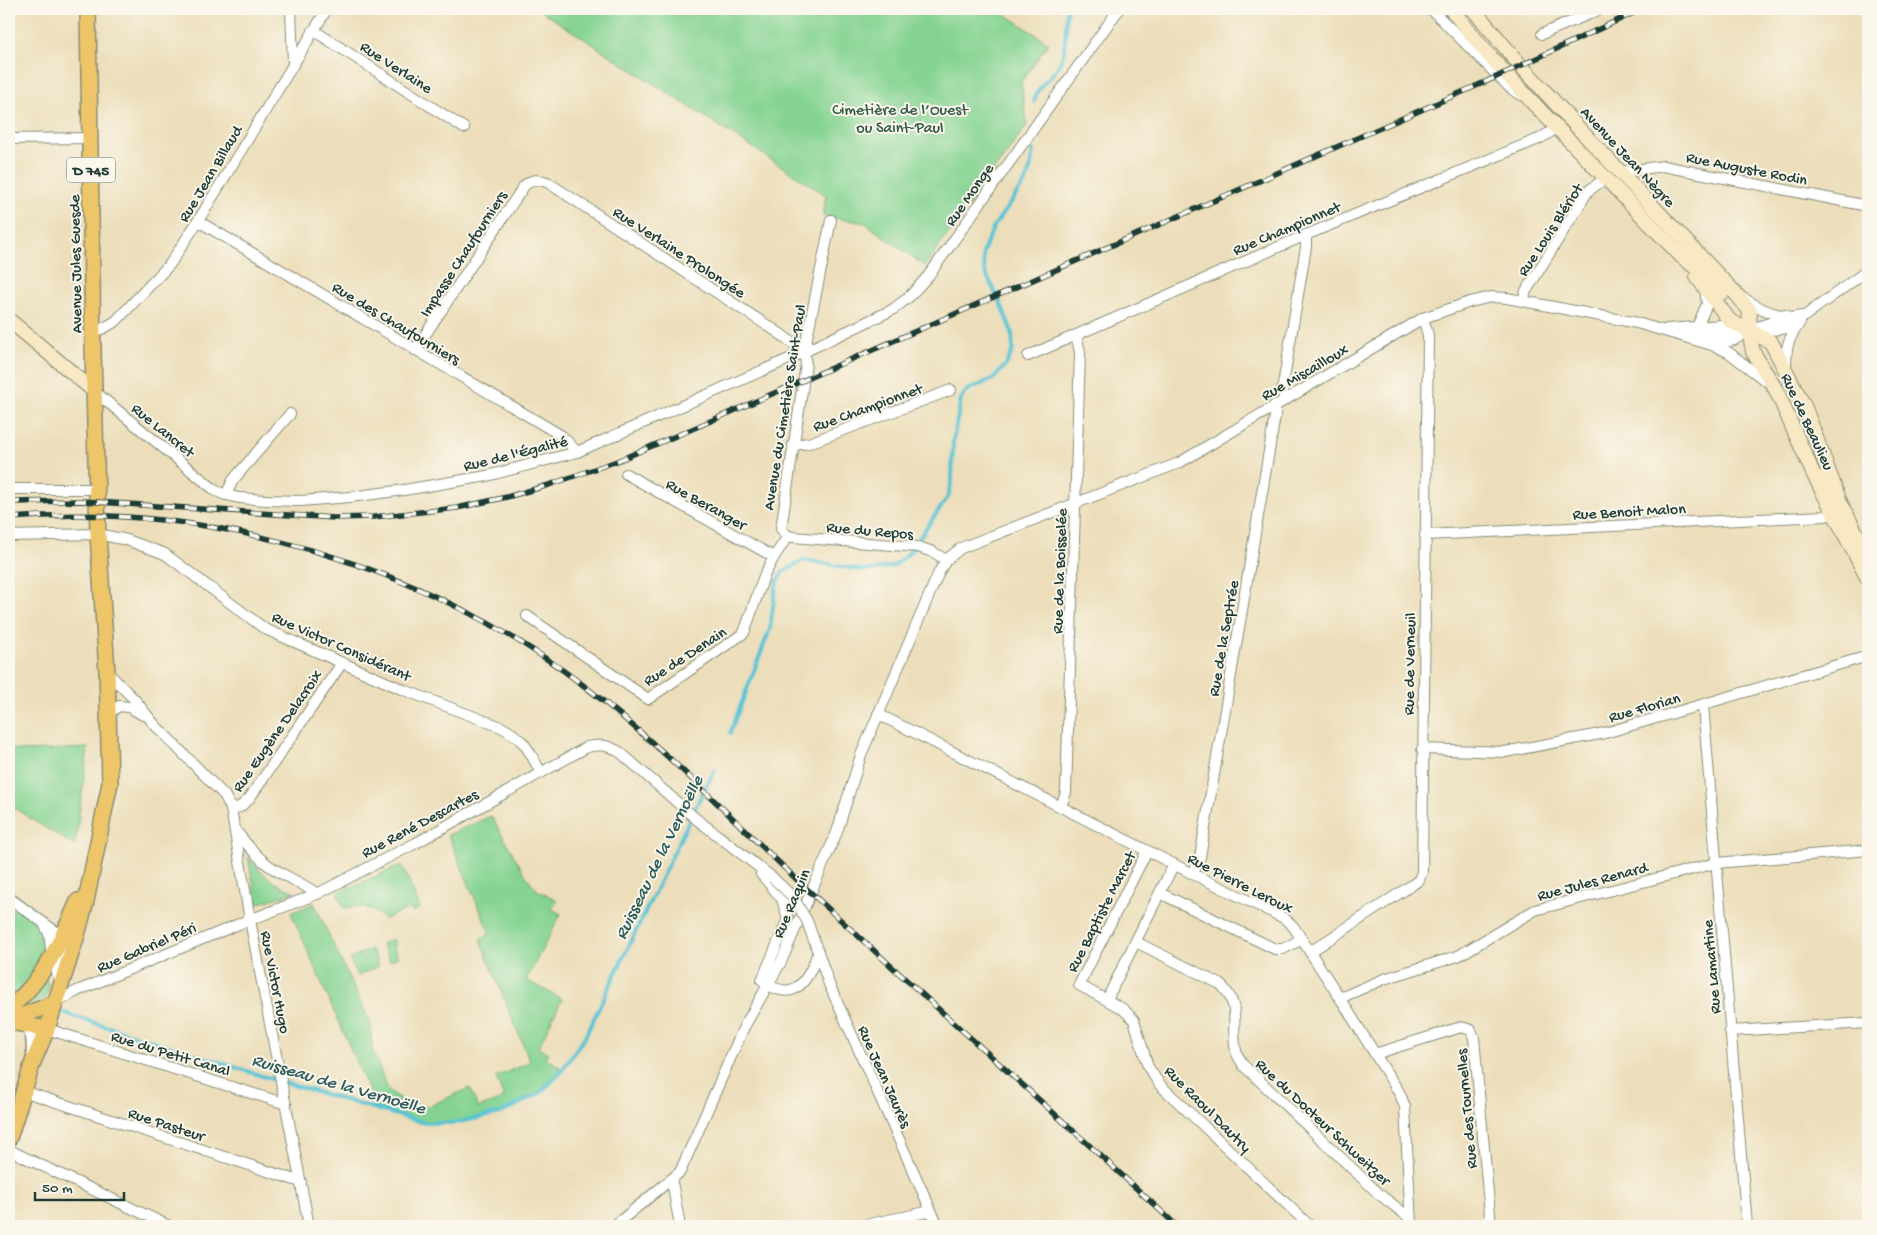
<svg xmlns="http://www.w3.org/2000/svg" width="1877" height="1235" font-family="'Gochi Hand',sans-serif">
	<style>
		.green { fill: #84d392; stroke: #528863 }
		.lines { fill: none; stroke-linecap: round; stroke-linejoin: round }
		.stream { stroke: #59c3d4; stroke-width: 4 }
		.minor-casing { stroke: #868e77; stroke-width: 12 }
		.tertiary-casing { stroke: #868e77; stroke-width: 15 }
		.secondary-casing { stroke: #868e77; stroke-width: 16 }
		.primary-casing { stroke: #868e77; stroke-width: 18 }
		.minor { stroke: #fff; stroke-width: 10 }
		.tertiary { stroke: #fff; stroke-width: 12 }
		.secondary { stroke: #f8e8c3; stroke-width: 14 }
		.primary { stroke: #eec569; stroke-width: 15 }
		.rail-casing { stroke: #1f3d34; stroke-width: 5.5 }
		.rail { stroke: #fbf7ec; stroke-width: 4; stroke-dasharray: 11; stroke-linecap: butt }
		.minor-bridge-casing { stroke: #868e77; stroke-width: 12; stroke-linecap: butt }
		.minor-bridge { stroke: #fff; stroke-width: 10 }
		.labels { text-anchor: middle; stroke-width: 4; stroke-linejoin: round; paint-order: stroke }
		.shield { fill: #fbf7ec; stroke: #61756b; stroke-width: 1 }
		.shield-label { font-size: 15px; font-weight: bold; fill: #1f3d34 }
		.street-label { font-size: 16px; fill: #1f3d34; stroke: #fbf7ec }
		.park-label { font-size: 16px; fill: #335b47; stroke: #fbf7ec }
		.water-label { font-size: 18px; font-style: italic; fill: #2e5e5c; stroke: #fbf7ec }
	</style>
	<rect width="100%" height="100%" fill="#fbf7ec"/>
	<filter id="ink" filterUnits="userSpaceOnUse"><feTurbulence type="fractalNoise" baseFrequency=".02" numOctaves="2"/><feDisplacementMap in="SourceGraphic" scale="10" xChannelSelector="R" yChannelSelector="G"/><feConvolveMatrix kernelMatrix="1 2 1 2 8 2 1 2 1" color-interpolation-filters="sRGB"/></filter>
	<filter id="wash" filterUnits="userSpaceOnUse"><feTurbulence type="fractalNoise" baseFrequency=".0096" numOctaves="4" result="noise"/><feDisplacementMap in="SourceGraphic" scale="20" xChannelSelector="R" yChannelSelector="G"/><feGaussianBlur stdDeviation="1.12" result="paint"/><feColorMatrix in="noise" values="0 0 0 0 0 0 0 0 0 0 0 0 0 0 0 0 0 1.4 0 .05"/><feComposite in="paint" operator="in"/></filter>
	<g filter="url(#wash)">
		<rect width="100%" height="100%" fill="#ecdeba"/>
		<g class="green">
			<path d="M538 9H997L1049 43 1021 82 1027 125 925 266 865 223 823 216 826 195Z"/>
			<path d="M88 748 75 846 9 805V749L28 751Z"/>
			<path d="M491 816 526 876 537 890 557 900 552 909 561 914 526 980 562 999 538 1048 548 1053 545 1058 559 1066 560 1073 540 1093 501 1113 455 1123H425L374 1108 373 1100 291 913 314 903 371 1025 372 1050 388 1090 404 1102 427 1107 470 1088 478 1108 504 1098 496 1077 530 1062 480 939 490 934 448 835Z"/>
			<path d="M248 857C264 876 272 883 295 892L257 904Z"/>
			<path d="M402 865 420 908 412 912 410 908 385 919C370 907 363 905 344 908L337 893Z"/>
			<path d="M9 889 43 915 50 934 43 944 51 950 28 987 9 998Z"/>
			<path d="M393 939 396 944 393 945 398 957 390 961 382 944Z"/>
			<path d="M371 949 379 966 357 976 350 959Z"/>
			<path d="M45 976 49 986 46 998 15 1012Z"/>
		</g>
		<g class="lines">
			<g class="stream">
				<path d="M1034 102C1036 85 1053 78 1060 63 1067 48 1065 26 1067 9"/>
				<path d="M730 733 770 629 776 584 783 572 804 560 861 570H874L894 566 908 554 948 497 952 480 953 441 961 399 967 390 993 379 1006 365 1013 350 1012 332 1000 302 985 272 983 259V252L994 226 1026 181 1030 169 1033 150"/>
				<path d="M64 1013 275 1080 425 1123H455L501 1113 540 1093 560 1073 586 1035 700 798 715 770"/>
			</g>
		</g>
	</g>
	<g filter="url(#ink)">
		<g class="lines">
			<defs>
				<g id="minor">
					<path d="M291 9 293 62"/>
					<path d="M1431 9 1509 87 1520 95"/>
					<path d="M313 30 464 128"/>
					<path d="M1542 34 1601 9"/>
					<path d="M9 139 90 138"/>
					<path d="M1620 172 1663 166 1868 206"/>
					<path d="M831 220 804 352 806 364 781 529 788 536 793 537 918 547 933 552 946 560"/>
					<path d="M198 221 562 436 577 452"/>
					<path d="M1743 298C1757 306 1770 315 1786 315"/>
					<path d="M1523 301 1526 291 1588 191 1606 178"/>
					<path d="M1697 327 1707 304 1705 289"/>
					<path d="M1667 329 1722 325 1737 328"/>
					<path d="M93 332 104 328 116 321 170 264 198 221 327 9"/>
					<path d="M1690 335C1709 336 1726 332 1745 330 1760 329 1773 331 1788 328L1868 270"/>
					<path d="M1709 341 1725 342 1734 340 1749 330 1778 320 1802 316"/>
					<path d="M415 350 524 186C532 179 537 179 547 182L782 335 804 352"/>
					<path d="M1028 356 1306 235 1541 138 1557 128"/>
					<path d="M1786 369C1786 345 1787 342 1800 322"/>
					<path d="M94 391 216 491 226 495 239 498 266 500 300 501 350 497 404 490 487 476 577 452 791 358 892 310 909 297 929 275 1119 9"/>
					<path d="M1285 399 1282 391 1306 247V235"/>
					<path d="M793 445 809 443 951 390"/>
					<path d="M626 474 774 557"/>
					<path d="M9 489H97"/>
					<path d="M226 495 233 480 290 414"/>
					<path d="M1425 535 1825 516 1840 512"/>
					<path d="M9 536 98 534 127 540 165 554 265 629 404 690 501 727C526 740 528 749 541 773"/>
					<path d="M527 616 648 699 744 633 764 576 774 557 788 536"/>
					<path d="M107 672 135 700 154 724 225 796 231 809 250 920 309 1226"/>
					<path d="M1703 705 1747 1226"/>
					<path d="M878 714 1193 874 1284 918 1293 926 1340 998 1400 1094 1405 1107 1411 1226"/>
					<path d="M108 718 112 711 119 706 129 707 143 715"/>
					<path d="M1422 749 1505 752 1605 733 1868 656"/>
					<path d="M1061 807 1066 792 1080 352 1076 335"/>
					<path d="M231 809 240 807 249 799 342 663"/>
					<path d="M236 831C244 841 253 852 263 861 279 875 300 881 317 894"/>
					<path d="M1147 851 1079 985 1123 1009 1134 1020 1148 1067 1160 1085 1310 1226"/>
					<path d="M761 874 782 899 788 919 762 980C793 1005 808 982 818 952"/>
					<path d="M1193 874 1200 857 1275 416V405"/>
					<path d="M1160 893 1275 949H1283L1302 939"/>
					<path d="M9 898 62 936"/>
					<path d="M44 924 49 934 52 955"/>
					<path d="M1136 942 1220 984C1243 1006 1230 1024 1236 1051 1237 1056 1241 1060 1243 1065L1379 1194 1410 1218"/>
					<path d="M61 951C56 964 53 972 63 983"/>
					<path d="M818 952 829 984 938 1226"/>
					<path d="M1310 952 1412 885 1419 880 1422 872 1428 335 1423 318"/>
					<path d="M1340 998 1384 979 1458 956 1535 910 1716 863 1868 850"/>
					<path d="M1107 999 1174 864"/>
					<path d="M55 1003 77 991 239 924 317 894 416 843 587 747C601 744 609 745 621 753L695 818 773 878"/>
					<path d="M47 1029 286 1104"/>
					<path d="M1730 1031 1868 1023"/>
					<path d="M1375 1054 1461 1027 1471 1030 1474 1038 1491 1226"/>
					<path d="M23 1091 301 1182"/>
					<path d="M9 1150 169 1226"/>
					<path d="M671 1181 673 1187 680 1226"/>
					<path d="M614 1226 680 1172 744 1027 781 962 837 832 861 755 939 572 946 560 961 548 1179 463 1423 318 1470 302 1491 297 1507 298 1637 323 1712 345 1728 352 1766 381"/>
					<path d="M860 1226 931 1211"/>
				</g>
				<path id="tertiary" d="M24 1020C34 1034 33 1043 33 1060"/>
				<g id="secondary">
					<path d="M1451 9 1486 52 1535 105 1681 256 1705 275 1722 293"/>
					<path d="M1473 9 1514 58 1581 131 1737 295 1750 311 1749 330 1753 352 1776 390 1813 473 1868 579"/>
					<path d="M1697 277 1730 321 1771 342 1805 408 1840 502 1868 556"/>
					<path d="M9 320 94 391"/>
					<path d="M1825 477 1829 487 1840 502"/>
				</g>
				<g id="primary">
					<path d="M9 1008C43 982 62 939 78 901"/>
					<path d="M9 1018 24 1015 55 1003"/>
					<path d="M10 1022 47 1029"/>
					<path d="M9 1138 33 1062 47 1029 77 935 86 901 110 783 107 672 98 534 93 350 88 9"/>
				</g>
			</defs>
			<use href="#minor" class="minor-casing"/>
			<use href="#tertiary" class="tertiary-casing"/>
			<use href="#secondary" class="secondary-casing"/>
			<use href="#primary" class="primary-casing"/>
			<use href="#minor" class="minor"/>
			<use href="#tertiary" class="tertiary"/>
			<use href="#secondary" class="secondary"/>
			<use href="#primary" class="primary"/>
			<defs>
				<g id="rail">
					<path d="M9 502 83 501 334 518 374 517 457 508 507 497 549 485 617 461 706 423 1492 79 1642 9"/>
					<path d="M9 518C208 501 425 565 583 685 668 750 741 829 820 901 938 1010 1059 1116 1177 1226"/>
				</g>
			</defs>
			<use href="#rail" class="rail-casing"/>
			<use href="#rail" class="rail"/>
			<defs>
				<path id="minor-bridge" d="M773 878 793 897 807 921 818 952"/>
			</defs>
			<use href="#minor-bridge" class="minor-bridge-casing"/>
			<use href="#minor-bridge" class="minor-bridge"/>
		</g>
	</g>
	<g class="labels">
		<rect class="shield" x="67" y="157.5" width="48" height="25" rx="4"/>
		<g class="shield-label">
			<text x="91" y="175">D 745</text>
		</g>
		<g class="street-label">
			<text transform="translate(397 66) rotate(33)" y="6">Rue Verlaine</text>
			<text transform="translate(1629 156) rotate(47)" y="6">Avenue Jean Nègre</text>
			<text transform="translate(1747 167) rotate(11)" y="6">Rue Auguste Rodin</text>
			<text transform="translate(209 173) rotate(-59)" y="6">Rue Jean Billaud</text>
			<text transform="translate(968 194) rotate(-55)" y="6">Rue Monge</text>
			<text transform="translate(1286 227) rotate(-23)" y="6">Rue Championnet</text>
			<text transform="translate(1549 229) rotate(-57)" y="6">Rue Louis Blériot</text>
			<text transform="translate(680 251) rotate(33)" y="6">Rue Verlaine Prolongée</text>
			<text transform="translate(462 253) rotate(-57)" y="6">Impasse Chaufourniers</text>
			<text transform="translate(74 264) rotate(-91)" y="6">Avenue Jules Guesde</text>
			<text transform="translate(397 322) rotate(31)" y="6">Rue des Chaufourniers</text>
			<text transform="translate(1304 371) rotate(-30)" y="6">Rue Miscailloux</text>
			<text transform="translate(867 406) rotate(-20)" y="6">Rue Championnet</text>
			<text transform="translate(783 407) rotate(-81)" y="6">Avenue du Cimetière Saint-Paul</text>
			<text transform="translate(1809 421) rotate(65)" y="6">Rue de Beaulieu</text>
			<text transform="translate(164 429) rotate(39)" y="6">Rue Lancret</text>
			<text transform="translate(515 452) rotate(-14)" y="6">Rue de l'Égalité</text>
			<text transform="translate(707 503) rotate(29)" y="6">Rue Beranger</text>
			<text transform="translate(1629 510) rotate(-3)" y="6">Rue Benoit Malon</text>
			<text transform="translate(870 529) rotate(5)" y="6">Rue du Repos</text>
			<text transform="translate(1058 571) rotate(-88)" y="6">Rue de la Boisselée</text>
			<text transform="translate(1222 638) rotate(-80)" y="6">Rue de la Septrée</text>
			<text transform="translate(342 645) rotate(24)" y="6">Rue Victor Considérant</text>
			<text transform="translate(684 655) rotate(-33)" y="6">Rue de Denain</text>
			<text transform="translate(1408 664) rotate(-89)" y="6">Rue de Verneuil</text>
			<text transform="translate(1644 706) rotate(-16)" y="6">Rue Florian</text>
			<text transform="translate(276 730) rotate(-55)" y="6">Rue Eugène Delacroix</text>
			<text transform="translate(419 822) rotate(-28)" y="6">Rue René Descartes</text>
			<text transform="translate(1592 880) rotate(-15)" y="6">Rue Jules Renard</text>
			<text transform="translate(1241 882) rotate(27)" y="6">Rue Pierre Leroux</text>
			<text transform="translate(790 903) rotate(-67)" y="6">Rue Raquin</text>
			<text transform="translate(1100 911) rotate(-63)" y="6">Rue Baptiste Marcet</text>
			<text transform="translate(146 946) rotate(-23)" y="6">Rue Gabriel Péri</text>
			<text transform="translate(1710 967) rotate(-95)" y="6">Rue Lamartine</text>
			<text transform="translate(277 982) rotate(79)" y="6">Rue Victor Hugo</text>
			<text transform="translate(171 1052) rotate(17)" y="6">Rue du Petit Canal</text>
			<text transform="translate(886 1076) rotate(66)" y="6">Rue Jean Jaurès</text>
			<text transform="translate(1209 1108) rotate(45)" y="6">Rue Raoul Dautry</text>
			<text transform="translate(1465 1109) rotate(-95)" y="6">Rue des Tournelles</text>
			<text transform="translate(1324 1121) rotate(43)" y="6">Rue du Docteur Schweitzer</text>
			<text transform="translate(167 1123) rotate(18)" y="6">Rue Pasteur</text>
		</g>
		<g class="park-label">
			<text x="900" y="114">Cimetière de l’Ouest<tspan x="900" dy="18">ou Saint-Paul</tspan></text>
		</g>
		<g class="water-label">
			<text transform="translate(658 857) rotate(-64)" y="6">Ruisseau de la Vernoëlle</text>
			<text transform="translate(339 1083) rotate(16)" y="6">Ruisseau de la Vernoëlle</text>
		</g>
	</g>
	<rect width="1877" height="1235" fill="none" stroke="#fbf7ec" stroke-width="30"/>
	<path d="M35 1192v8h89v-8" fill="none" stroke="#1f3d34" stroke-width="2.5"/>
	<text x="42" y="1192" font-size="15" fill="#1f3d34" stroke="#fbf7ec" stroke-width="4" paint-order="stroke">50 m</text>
</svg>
